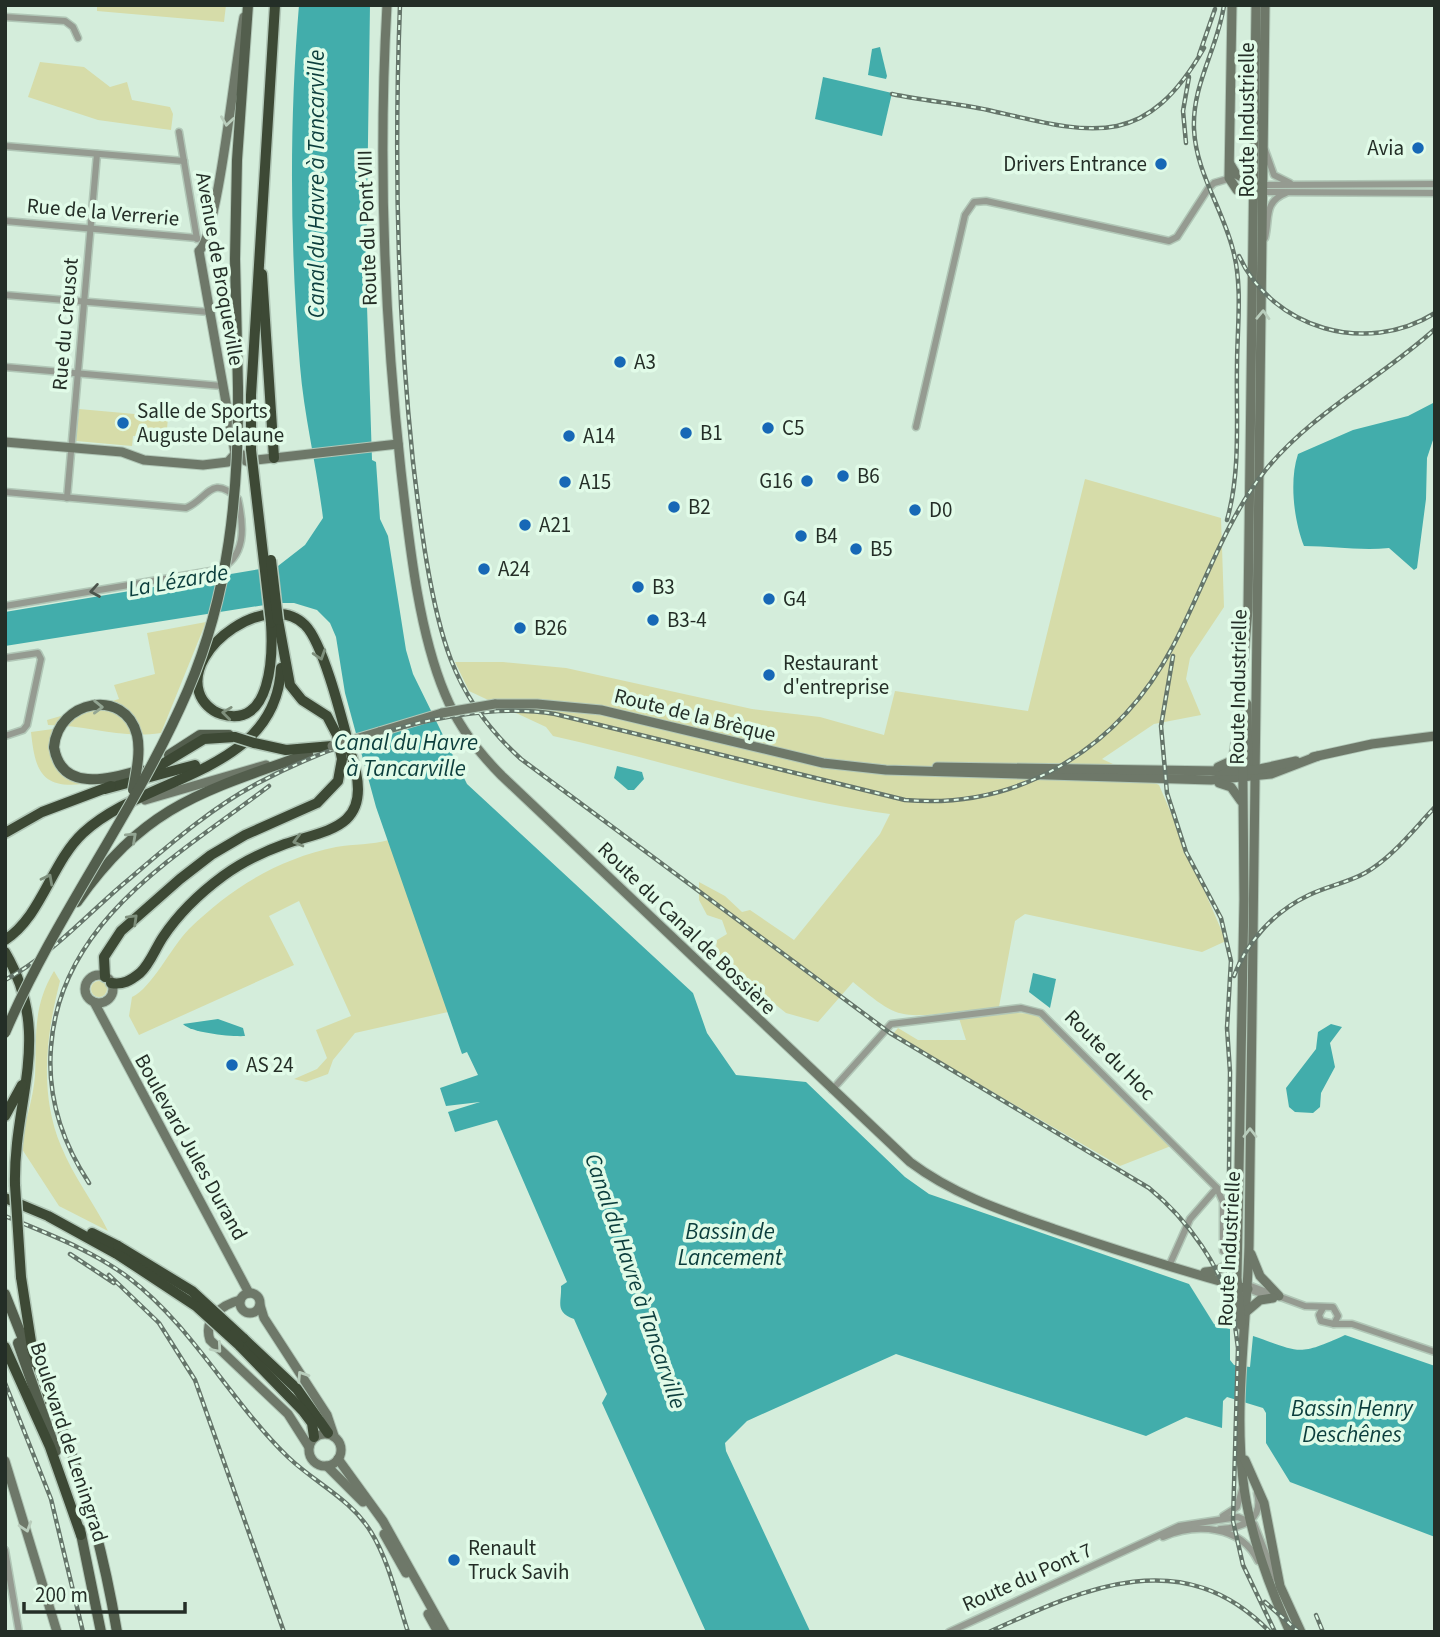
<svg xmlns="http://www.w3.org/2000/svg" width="1440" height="1637" font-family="'Source Sans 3',sans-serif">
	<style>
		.green { fill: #d6dca9 }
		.water { fill: #42adab }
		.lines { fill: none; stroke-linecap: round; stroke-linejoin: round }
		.street-casing { stroke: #b1c7b7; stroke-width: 9 }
		.secondary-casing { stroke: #b1c7b7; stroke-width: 11 }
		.primary-casing { stroke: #b1c7b7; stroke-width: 12 }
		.highway-casing { stroke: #b1c7b7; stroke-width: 13 }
		.street { stroke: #959b91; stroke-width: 6 }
		.secondary { stroke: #6e7869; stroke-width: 9 }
		.primary { stroke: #535e4d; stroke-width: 10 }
		.highway { stroke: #3d4935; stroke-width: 10 }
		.rail-casing { stroke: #65756a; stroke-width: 4.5 }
		.rail { stroke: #e1fbe8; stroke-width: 2; stroke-dasharray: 5; stroke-linecap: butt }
		.secondary-bridge-casing { stroke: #b1c7b7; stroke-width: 11; stroke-linecap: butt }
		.primary-bridge-casing { stroke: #b1c7b7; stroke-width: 12; stroke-linecap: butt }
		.highway-bridge-casing { stroke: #b1c7b7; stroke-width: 13; stroke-linecap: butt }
		.secondary-bridge { stroke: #6e7869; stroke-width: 9 }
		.primary-bridge { stroke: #535e4d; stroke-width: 10 }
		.highway-bridge { stroke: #3d4935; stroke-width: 10 }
		.oneway { stroke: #b9cdbc }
		.oneway2 { stroke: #4c544c }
		.oneway3 { stroke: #7f907d }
		.oneway4 { stroke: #93a593 }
		.poi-dot { fill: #1768b6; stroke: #e1fbe8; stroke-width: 2.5 }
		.labels { text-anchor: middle; stroke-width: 7; stroke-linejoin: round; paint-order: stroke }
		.street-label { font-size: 21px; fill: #242e27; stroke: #e1fbe8 }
		.poi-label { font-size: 21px; fill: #242e27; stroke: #e1fbe8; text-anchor: start }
		.water-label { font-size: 23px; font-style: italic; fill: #0b3d3c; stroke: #e1fbe8 }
	</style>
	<rect width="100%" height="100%" fill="#d4eddb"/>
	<g class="green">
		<path d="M97 5H226L224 22 97 11Z"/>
		<path d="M40 62 84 67 110 87 127 82 132 100 170 107 173 114 171 130 98 120 28 97Z"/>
		<path d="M79 409 168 417 167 429 163 433 144 431V436H133L132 446 76 441Z"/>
		<path d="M1085 479 1221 518 1224 607 1190 658 1186 679 1201 715 1154 724 1102 759 1159 785 1226 941 1202 952 1025 914 1015 921 998 1012 1037 1014 1171 1146 1120 1166 893 1034 898 1028 918 1040H966L957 1012C898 1018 898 1019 853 982L818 1022 786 1013 715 956 717 940 727 934 722 920 707 915 699 900V882L725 896 742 912 750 910 794 940 880 834 890 814C776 799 666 761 553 736L546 727 469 691 455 662H503L566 668 752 709 820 717 884 735 895 691 1028 711Z"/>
		<path d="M206 622 161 733C118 739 89 725 48 725L47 720 119 699 114 685 155 674 147 633Z"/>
		<path d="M53 729C49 756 54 777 83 784 41 789 35 770 31 732Z"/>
		<path d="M389 840 448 1012 355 1033 333 1060 328 1074 306 1082 294 1079 317 1069 327 1058 316 1030 351 1016 299 901 269 916 294 965 139 1035 129 1016 132 997C152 988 171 947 189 929 231 888 278 859 336 847 354 844 372 845 389 840Z"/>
		<path d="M54 971 60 981C46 1035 39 1093 61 1146 73 1176 94 1203 108 1231L59 1206 20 1146C25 1123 33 1099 35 1076 37 1036 32 1008 54 971Z"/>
		<circle cx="99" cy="989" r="8"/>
	</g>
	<g class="water">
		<path d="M299 5H370L366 275 372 460 376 462 380 519 388 536 406 650 413 674 467 784 693 993 707 1033 736 1075 806 1082 905 1177 929 1194 1189 1284 1214 1324 1230 1329V1360L1234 1365 1250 1367 1253 1336C1300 1352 1297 1357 1345 1335L1435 1366V1537L1290 1482 1266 1443V1413L1263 1408 1227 1397 1223 1401 1222 1428 1186 1417 1146 1436 896 1354 747 1421 725 1443 726 1451 810 1631 706 1632 602 1403 607 1394 574 1319C554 1312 562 1302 561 1286L567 1282 497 1120 455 1132 448 1112 480 1102 446 1106 440 1088 478 1075 467 1052 462 1054 376 807 345 693 336 637 330 623 317 610 294 603H277L5 646V612L278 566 305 545 323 518C317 467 304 416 300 366 290 247 289 124 299 5Z"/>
		<path d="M880 47 887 76 886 79 868 75 872 49Z"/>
		<path d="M823 77 892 93 882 136 815 119Z"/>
		<path d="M1435 402V434L1427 458 1426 499 1417 568 1414 570 1389 548C1360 551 1333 546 1304 546 1294 521 1289 481 1298 454L1353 430 1408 416Z"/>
		<path d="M617 766 642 772 644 779 634 790H628L614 778Z"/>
		<path d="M1033 973 1056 979 1050 1008 1029 992Z"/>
		<path d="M218 1019 243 1028 245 1036C233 1037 191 1033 183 1024Z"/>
		<path d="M1331 1024 1342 1027 1330 1043 1335 1067 1321 1093 1320 1107 1313 1113 1295 1112 1289 1107 1286 1088 1316 1049 1318 1032Z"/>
	</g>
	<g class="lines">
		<defs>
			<g id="street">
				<path d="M5 17 65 21 73 27 78 38"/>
				<path d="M179 132 197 239"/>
				<path d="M5 146 184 161"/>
				<path d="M1265 150 1274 175 1290 183"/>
				<path d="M1265 185 1435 184"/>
				<path d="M1265 192 1435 193"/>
				<path d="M5 221 197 238"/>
				<path d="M1265 238C1270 219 1263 202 1286 193"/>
				<path d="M5 295 209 312"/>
				<path d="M5 367 222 386"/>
				<path d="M916 427 965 215 974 202 986 201 1169 241 1177 237 1208 189 1214 183 1231 178"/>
				<path d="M5 492 186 508C208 499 211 473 238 499 244 526 247 558 217 570L5 606"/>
				<path d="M67 498 97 154"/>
				<path d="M5 658 38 653 41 659 27 725 23 730 5 736"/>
				<path d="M832 1090 891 1024 1021 1008 1041 1013 1217 1188 1223 1202V1251"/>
				<path d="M1169 1266 1190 1219 1217 1188"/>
				<path d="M1248 1285 1305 1306 1333 1307 1338 1316 1334 1324 1321 1321 1319 1315 1323 1308"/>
				<path d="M1248 1289 1269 1297"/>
				<path d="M1334 1324H1352L1435 1352"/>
				<path d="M1223 1516 1237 1507 1242 1490"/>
				<path d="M1220 1529C1243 1528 1264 1520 1257 1493"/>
				<path d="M1163 1537C1196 1523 1241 1525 1258 1561"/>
				<path d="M5 1550 19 1632"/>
				<path d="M949 1632 1179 1526 1238 1517 1254 1524 1276 1579"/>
			</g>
			<g id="secondary">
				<path d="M387 5C378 161 384 316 401 471 409 540 418 630 445 694 458 726 478 752 502 776L910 1162C954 1195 1003 1211 1054 1229 1118 1251 1183 1271 1248 1289"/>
				<path d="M1232 5 1229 178 1237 190 1261 192"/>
				<path d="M1265 5 1249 1246C1247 1323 1234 1402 1243 1480 1249 1532 1268 1584 1290 1632"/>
				<path d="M1230 164 1236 174 1257 185"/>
				<path d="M5 442 122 452 144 460 203 465 228 462 236 453 243 455 246 461"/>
				<path d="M235 453 199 251C218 236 236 54 244 17"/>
				<path d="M247 461 398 444"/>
				<path d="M495 704H537L601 710 823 763 886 770 1211 780 1271 774 1318 756"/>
				<path d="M1247 704 1248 774"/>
				<path d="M379 732 442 713"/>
				<path d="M1313 757 1372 744 1435 736"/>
				<path d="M937 767 1220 771 1255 770 1296 761"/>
				<path d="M1218 767 1233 760 1236 739"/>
				<path d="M1219 783 1231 787 1241 801"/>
				<path d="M145 800 266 765"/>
				<circle cx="99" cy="989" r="14"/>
				<path d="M94 1002 249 1293"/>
				<path d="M1251 1254 1260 1276 1279 1296"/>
				<path d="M1205 1272C1219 1271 1231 1267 1233 1251"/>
				<circle cx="250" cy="1303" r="10"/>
				<path d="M240 1300C221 1305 203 1319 210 1340L288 1414 309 1447"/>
				<path d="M260 1305 264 1318 327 1415 334 1436"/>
				<path d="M1247 1311 1260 1300 1273 1298"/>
				<path d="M1241 1325 1237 1278 1244 899 1242 679 1248 610 1256 5"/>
				<circle cx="325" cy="1450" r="16"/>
				<path d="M338 1459 383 1521 445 1632"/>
				<path d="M1245 1460 1264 1503 1280 1586 1301 1632"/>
				<path d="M5 1461 57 1632"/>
				<path d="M327 1466 363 1502"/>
				<path d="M384 1534 406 1573"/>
				<path d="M428 1614 438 1632"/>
			</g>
			<g id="primary">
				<path d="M238 388 235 259 237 160 248 5"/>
				<path d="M54 747C61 793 109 779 141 770"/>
				<path d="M169 755 200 735H229"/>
				<path d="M77 902C146 805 201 792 308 754"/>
				<path d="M5 1294 32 1362"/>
				<path d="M18 1343 56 1451"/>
				<path d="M50 1401C82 1472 104 1554 117 1632"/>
				<path d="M80 1529 101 1632"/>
			</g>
			<g id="highway">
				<path d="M262 274 274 458"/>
				<path d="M251 450V395L275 5"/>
				<path d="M254 743 286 750 332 746"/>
				<path d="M146 774 204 739 235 737"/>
				<path d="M105 789 195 765"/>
				<path d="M5 833 42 812 111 786"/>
				<path d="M5 940C42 916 51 863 83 833 145 775 276 774 281 668"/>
				<path d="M5 952C54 1036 13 1099 15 1185"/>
				<path d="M105 977 104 957 121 931 180 879 211 855 245 835 317 803 338 781 342 759 337 735 327 716 302 700 290 685 278 620"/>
				<path d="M111 983C123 985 130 981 140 973 150 964 155 949 163 937 179 913 200 893 223 876 242 862 263 852 285 844 325 830 368 829 356 772 347 740 326 646 305 625 269 589 185 647 199 692 202 702 211 711 221 714 272 730 273 654 271 623"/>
				<path d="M5 1116 22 1085"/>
				<path d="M5 1198 48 1216 117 1254"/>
				<path d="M92 1233 118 1246"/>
				<path d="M21 1277 32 1348 52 1407"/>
				<path d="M243 1338 297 1389 328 1433"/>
				<path d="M239 1345 303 1411 312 1423 314 1437"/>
				<path d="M5 1347 50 1447 81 1535"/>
			</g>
		</defs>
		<use href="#street" class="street-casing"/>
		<use href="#secondary" class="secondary-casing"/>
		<use href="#primary" class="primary-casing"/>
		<use href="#highway" class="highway-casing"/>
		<use href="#street" class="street"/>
		<use href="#secondary" class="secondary"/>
		<use href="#primary" class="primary"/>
		<use href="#highway" class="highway"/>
		<defs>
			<g id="rail">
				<path d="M400 5C394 158 397 309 413 462 420 521 430 605 451 660 466 699 490 731 521 759L890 1033 1149 1188C1188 1220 1222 1267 1234 1317"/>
				<path d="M1224 5C1218 48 1192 84 1194 129 1196 173 1222 207 1233 250 1243 287 1237 328 1237 366 1236 417 1241 471 1227 520"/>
				<path d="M1199 55 1215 9"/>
				<path d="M892 94C924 101 956 103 988 110 1089 133 1144 153 1204 48"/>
				<path d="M1186 143 1183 111 1189 77"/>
				<path d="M1239 256C1273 329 1366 356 1435 313"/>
				<path d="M1173 656 1161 726 1167 793 1186 852 1221 918 1231 961 1227 1028 1230 1072 1228 1274 1238 1348 1233 1521 1243 1565 1275 1632"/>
				<path d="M1234 976C1247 941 1275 911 1309 895 1327 886 1347 883 1365 873 1392 858 1414 829 1435 807"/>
				<path d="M5 980C53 954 87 914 128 880 169 845 212 807 260 782 340 740 465 699 555 714L905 800C1021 810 1120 747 1173 646 1203 589 1224 523 1264 472 1310 414 1381 378 1435 329"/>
				<path d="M89 1183C62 1142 47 1096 51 1047 60 920 179 855 269 786"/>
				<path d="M5 1216C48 1234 92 1250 129 1278 193 1327 231 1402 288 1457 315 1483 351 1499 371 1532 389 1561 397 1599 408 1632"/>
				<path d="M70 1254 114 1283"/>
				<path d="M109 1275 159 1323 195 1380 284 1632"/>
				<path d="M5 1383 51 1499 83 1632"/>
				<path d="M1265 1602 1299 1632"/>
				<path d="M1316 1615 1323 1632"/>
				<path d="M989 1632C1083 1589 1182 1542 1269 1631"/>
			</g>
		</defs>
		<use href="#rail" class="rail-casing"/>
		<use href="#rail" class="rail"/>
		<defs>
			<g id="secondary-bridge">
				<path d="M442 713 495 704"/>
				<path d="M332 746 379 732"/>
			</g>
			<g id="primary-bridge">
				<path d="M54 747C58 700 125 687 137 735 141 752 136 773 133 790"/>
				<path d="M5 1033C56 914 137 809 188 690 229 594 239 492 238 388"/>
			</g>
			<g id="highway-bridge">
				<path d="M251 450 271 623"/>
				<path d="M271 560 278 620"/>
				<path d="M235 737 254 743"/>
				<path d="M15 1185 21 1277"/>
				<path d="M118 1246 192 1291 243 1338"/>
				<path d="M117 1254 196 1306 239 1345"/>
			</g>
		</defs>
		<use href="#secondary-bridge" class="secondary-bridge-casing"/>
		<use href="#primary-bridge" class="primary-bridge-casing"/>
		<use href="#highway-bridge" class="highway-bridge-casing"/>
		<use href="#secondary-bridge" class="secondary-bridge"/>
		<use href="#primary-bridge" class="primary-bridge"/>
		<use href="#highway-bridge" class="highway-bridge"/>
	</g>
	<defs><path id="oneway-chevron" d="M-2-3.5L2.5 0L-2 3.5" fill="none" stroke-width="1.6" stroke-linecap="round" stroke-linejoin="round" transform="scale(1.75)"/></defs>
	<g class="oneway">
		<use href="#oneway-chevron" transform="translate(227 121) rotate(98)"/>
		<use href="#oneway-chevron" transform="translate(1263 315) rotate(-88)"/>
		<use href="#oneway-chevron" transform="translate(1250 1133) rotate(-90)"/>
		<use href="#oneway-chevron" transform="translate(217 1348) rotate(49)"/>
		<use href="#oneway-chevron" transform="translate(302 1376) rotate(-123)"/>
		<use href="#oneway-chevron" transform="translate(26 1527) rotate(72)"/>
	</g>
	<use class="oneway2" href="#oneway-chevron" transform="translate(95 591) rotate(170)"/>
	<g class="oneway3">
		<use href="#oneway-chevron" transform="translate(320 655) rotate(72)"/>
		<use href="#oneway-chevron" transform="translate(227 713) rotate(-173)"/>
		<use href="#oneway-chevron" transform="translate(298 841) rotate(165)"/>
		<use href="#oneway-chevron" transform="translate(48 879) rotate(-62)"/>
		<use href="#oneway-chevron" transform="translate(133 919) rotate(-44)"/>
	</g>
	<g class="oneway4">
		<use href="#oneway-chevron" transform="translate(98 707) rotate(1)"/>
		<use href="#oneway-chevron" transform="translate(132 837) rotate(-42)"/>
	</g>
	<g class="poi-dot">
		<circle cx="1418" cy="148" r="7"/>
		<circle cx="1161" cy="164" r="7"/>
		<circle cx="620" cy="362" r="7"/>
		<circle cx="123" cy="423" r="7"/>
		<circle cx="768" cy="428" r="7"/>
		<circle cx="686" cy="433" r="7"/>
		<circle cx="569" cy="436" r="7"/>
		<circle cx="843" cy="476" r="7"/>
		<circle cx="807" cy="481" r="7"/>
		<circle cx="565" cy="482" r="7"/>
		<circle cx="674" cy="507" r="7"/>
		<circle cx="915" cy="510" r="7"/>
		<circle cx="525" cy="525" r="7"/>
		<circle cx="801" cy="536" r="7"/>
		<circle cx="856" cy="549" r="7"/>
		<circle cx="484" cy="569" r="7"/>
		<circle cx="638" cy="587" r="7"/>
		<circle cx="769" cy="599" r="7"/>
		<circle cx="653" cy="620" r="7"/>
		<circle cx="520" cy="628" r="7"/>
		<circle cx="769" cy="675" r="7"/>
		<circle cx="232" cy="1065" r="7"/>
		<circle cx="454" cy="1560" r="7"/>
	</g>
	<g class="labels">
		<g class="street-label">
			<text transform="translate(1247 120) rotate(-90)" y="7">Route Industrielle</text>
			<text transform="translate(103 212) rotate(5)" y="7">Rue de la Verrerie</text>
			<text transform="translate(367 228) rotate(-92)" y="7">Route du Pont VIII</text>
			<text transform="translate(220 269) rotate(80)" y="7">Avenue de Broqueville</text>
			<text transform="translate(65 324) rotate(-85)" y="7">Rue du Creusot</text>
			<text transform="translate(1238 687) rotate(-89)" y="7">Route Industrielle</text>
			<text transform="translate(695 715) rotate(14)" y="7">Route de la Brèque</text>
			<text transform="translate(687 928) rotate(44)" y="7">Route du Canal de Bossière</text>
			<text transform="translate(1110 1055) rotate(45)" y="7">Route du Hoc</text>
			<text transform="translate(191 1147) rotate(61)" y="7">Boulevard Jules Durand</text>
			<text transform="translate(1229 1249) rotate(-87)" y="7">Route Industrielle</text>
			<text transform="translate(69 1442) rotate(72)" y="7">Boulevard de Leningrad</text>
			<text transform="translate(1027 1577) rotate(-24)" y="7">Route du Pont 7</text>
		</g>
		<g class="poi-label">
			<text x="1404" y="155" text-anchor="end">Avia</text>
			<text x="1147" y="171" text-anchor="end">Drivers Entrance</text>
			<text x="634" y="369">A3</text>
			<text x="137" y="418">Salle de Sports<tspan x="137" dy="24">Auguste Delaune</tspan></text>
			<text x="782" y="435">C5</text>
			<text x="700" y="440">B1</text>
			<text x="583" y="443">A14</text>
			<text x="857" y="483">B6</text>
			<text x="793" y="488" text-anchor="end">G16</text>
			<text x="579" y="489">A15</text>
			<text x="688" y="514">B2</text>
			<text x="929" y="517">D0</text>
			<text x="539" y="532">A21</text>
			<text x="815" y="543">B4</text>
			<text x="870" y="556">B5</text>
			<text x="498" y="576">A24</text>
			<text x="652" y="594">B3</text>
			<text x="783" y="606">G4</text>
			<text x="667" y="627">B3-4</text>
			<text x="534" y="635">B26</text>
			<text x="783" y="670">Restaurant<tspan x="783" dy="24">d'entreprise</tspan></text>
			<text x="246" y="1072">AS 24</text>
			<text x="468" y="1555">Renault<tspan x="468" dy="24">Truck Savih</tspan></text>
		</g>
		<g class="water-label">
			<text transform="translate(316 184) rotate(-90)" y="8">Canal du Havre à Tancarville</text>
			<text transform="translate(178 580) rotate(-10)" y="8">La Lézarde</text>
			<text x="406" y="750">Canal du Havre<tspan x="406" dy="26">à Tancarville</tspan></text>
			<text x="730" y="1239">Bassin de<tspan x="730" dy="26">Lancement</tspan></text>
			<text transform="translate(636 1281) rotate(71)" y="8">Canal du Havre à Tancarville</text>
			<text x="1352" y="1416">Bassin Henry<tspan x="1352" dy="26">Deschênes</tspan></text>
		</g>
	</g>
	<rect width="1440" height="1637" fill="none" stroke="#242e27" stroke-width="14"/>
	<path d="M24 1602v10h161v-10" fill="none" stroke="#242e27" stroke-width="3.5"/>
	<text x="35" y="1602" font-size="21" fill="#242e27" stroke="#e1fbe8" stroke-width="5" paint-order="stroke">200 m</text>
</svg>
